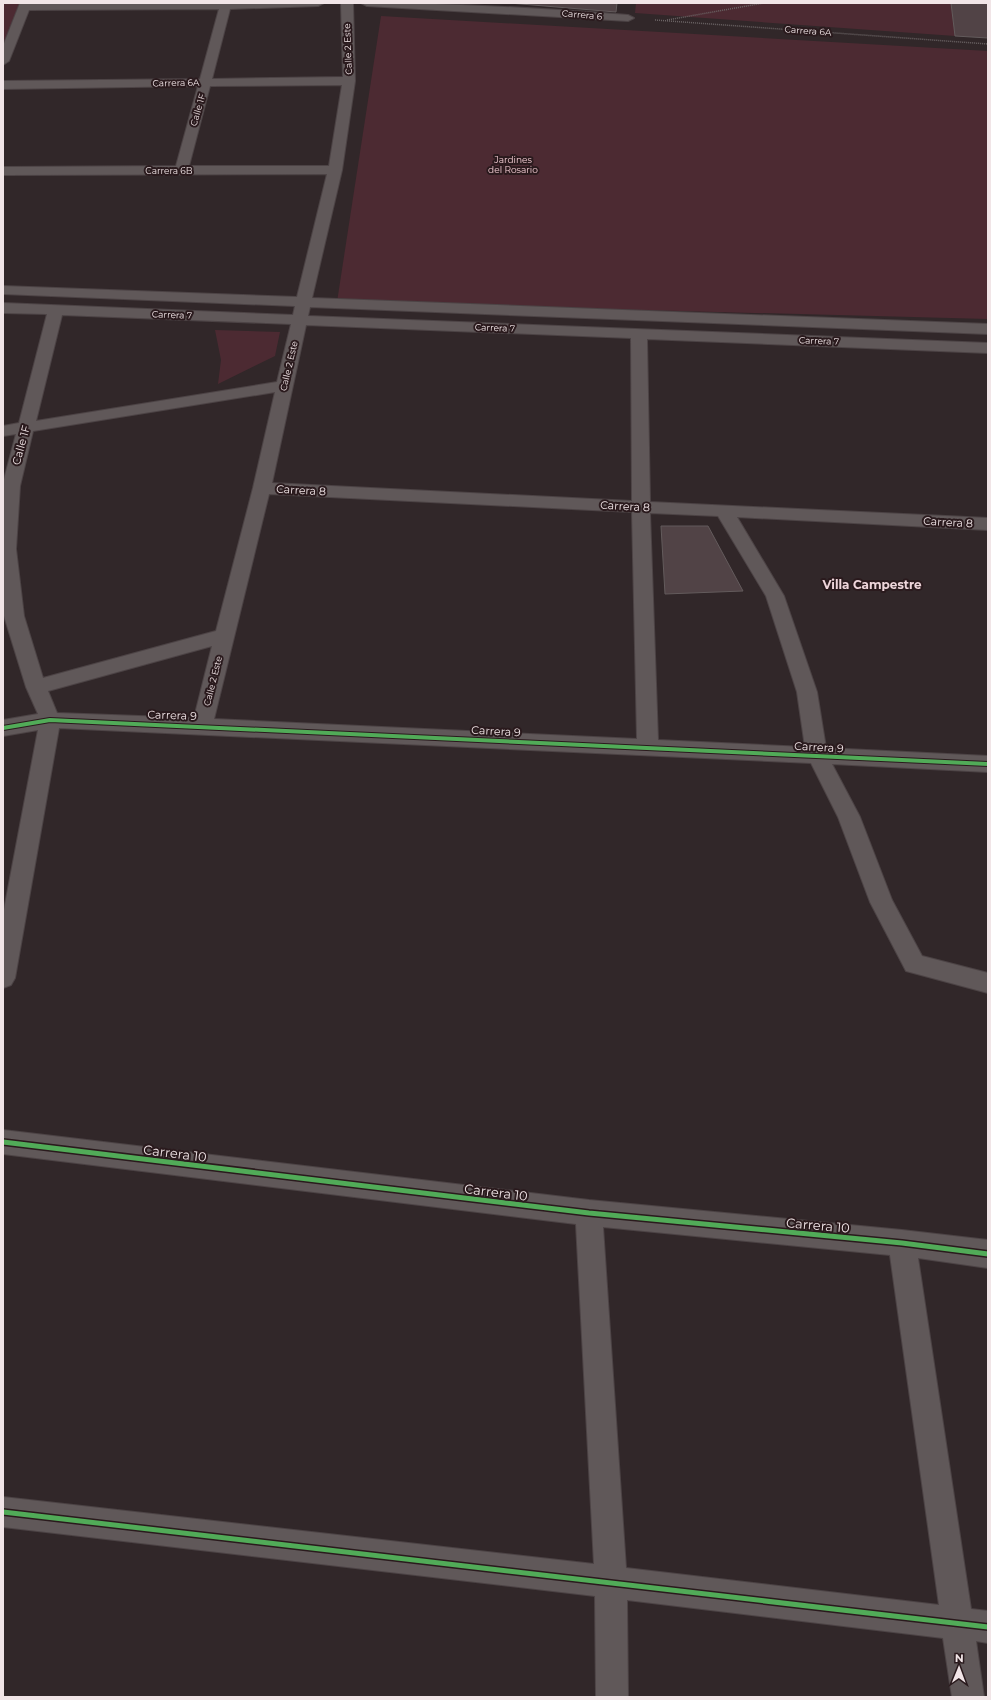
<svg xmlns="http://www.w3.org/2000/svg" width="991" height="1700" font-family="Montserrat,sans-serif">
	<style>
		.green { fill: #4c2a32 }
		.building { fill: #514346; stroke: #635b5c }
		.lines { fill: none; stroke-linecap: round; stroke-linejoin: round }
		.minor-casing { stroke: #4c4345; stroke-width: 2 }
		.path { stroke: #6c6566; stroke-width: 1.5; stroke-dasharray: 1 1; stroke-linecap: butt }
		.minor { fill: #605859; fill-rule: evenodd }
		.cycleway-far1-casing { stroke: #2a1a1d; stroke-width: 6 }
		.cycleway-casing { stroke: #2a1a1d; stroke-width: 8 }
		.cycleway-far1 { stroke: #51ab58; stroke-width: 4 }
		.cycleway { stroke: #51ab58; stroke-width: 5 }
		.labels { text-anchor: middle; stroke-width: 4; stroke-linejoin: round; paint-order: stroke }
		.far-street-label { font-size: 9px; fill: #f1e5e7; stroke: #2a1a1d }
		.far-park-label { font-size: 9px; fill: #f6cfd6; stroke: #2a1a1d }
		.street-label { font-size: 11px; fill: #f1e5e7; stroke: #2a1a1d }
		.neighbourhood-label { font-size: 12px; font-weight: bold; fill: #eed5da; stroke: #2a1a1d }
		.near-street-label { font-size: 13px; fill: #f1e5e7; stroke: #2a1a1d }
	</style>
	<rect width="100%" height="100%" fill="#312729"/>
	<g class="green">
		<path d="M3 3H23L3 51Z"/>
		<path d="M636 3H951L955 36 635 13Z"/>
		<path d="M381 16 988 51V319L337 302Z"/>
		<path d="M215 330 280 332 275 356 218 384 221 360Z"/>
	</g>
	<g class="building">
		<path d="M509 3H617L616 12Z"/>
		<path d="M951 3H988V38L955 36Z"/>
		<path d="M661 526H708L743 591 665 594Z"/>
	</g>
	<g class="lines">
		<defs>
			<g id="minor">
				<path d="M20 3H324L318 6 230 9 212 79 343 77 341 3H353L355 81 342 170 312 298 988 324V334L310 307 308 316 988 343V353L647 339 650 502 988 518V530L737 517 784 596 817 692 826 748 988 756V772L832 764 860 817 892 900 922 956 988 973V993L906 971 870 902 838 817 811 763 59 728 15 978 11 985 3 988V915L38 730 3 736V720L38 714 26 687 4 616 3 601V483L16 434 3 436V426L19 423 47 314 3 313V303L293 315 295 306 3 294V286L297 297 327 174 3 175V167L176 166 198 86 3 89V81L200 79 219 9 29 10 9 61 3 65V46ZM342 85 329 166H189L210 86ZM62 315 291 324 277 382 36 421ZM306 325 631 338 632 501 272 483ZM275 392 253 488 216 631 43 678 24 616 16 549 20 486 33 431ZM269 494 632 512 637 739 214 719ZM650 513 718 516 766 596 797 692 805 747 658 740ZM212 646 194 718 57 713 48 691Z"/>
				<path d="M361 3C451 3 539 8 628 15L634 18 628 21 367 6Z"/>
				<path d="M3 1130 589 1200 902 1230 988 1240V1268L918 1258 971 1609 988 1611V1643L976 1641 984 1697H952L943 1638 627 1600 628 1697H596L595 1596 3 1527V1497L594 1564 576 1224 3 1154ZM603 1227 890 1255 939 1605 626 1568Z"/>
			</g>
		</defs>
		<use href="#minor" class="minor-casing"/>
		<g class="path">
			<path d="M655 20 988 44"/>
			<path d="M667 20 764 3"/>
		</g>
		<use href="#minor" class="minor"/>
		<defs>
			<path id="cycleway-far1" d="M3 728 50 720 988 764"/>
			<g id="cycleway">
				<path d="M3 1142 589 1213 902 1243 988 1254"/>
				<path d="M3 1512 988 1627"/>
			</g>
		</defs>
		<use href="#cycleway-far1" class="cycleway-far1-casing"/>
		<use href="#cycleway" class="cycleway-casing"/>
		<use href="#cycleway-far1" class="cycleway-far1"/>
		<use href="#cycleway" class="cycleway"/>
	</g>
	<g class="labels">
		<g class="far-street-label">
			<text transform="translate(582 15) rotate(5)" y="3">Carrera 6</text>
			<text transform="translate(808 31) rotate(4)" y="3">Carrera 6A</text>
			<text transform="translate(348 49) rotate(-92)" y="3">Calle 2 Este</text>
			<text transform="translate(176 83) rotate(-1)" y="3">Carrera 6A</text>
			<text transform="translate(198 110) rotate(-74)" y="3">Calle 1F</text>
			<text x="169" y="174">Carrera 6B</text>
			<text transform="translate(172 315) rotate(2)" y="3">Carrera 7</text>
			<text transform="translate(495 328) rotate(2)" y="3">Carrera 7</text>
			<text transform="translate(819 341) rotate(2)" y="3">Carrera 7</text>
			<text transform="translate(289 366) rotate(-77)" y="3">Calle 2 Este</text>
			<text transform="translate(213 681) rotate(-76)" y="3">Calle 2 Este</text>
		</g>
		<g class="far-park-label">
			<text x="513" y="163">Jardines<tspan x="513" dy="10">del Rosario</tspan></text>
		</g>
		<g class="street-label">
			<text transform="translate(21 445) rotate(-75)" y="4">Calle 1F</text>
			<text transform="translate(301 490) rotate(3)" y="4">Carrera 8</text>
			<text transform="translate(625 506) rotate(3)" y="4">Carrera 8</text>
			<text transform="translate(948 522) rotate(3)" y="4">Carrera 8</text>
			<text transform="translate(172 715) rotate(2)" y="4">Carrera 9</text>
			<text transform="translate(496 731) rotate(3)" y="4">Carrera 9</text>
			<text transform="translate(819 747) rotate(3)" y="4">Carrera 9</text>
		</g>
		<g class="neighbourhood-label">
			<text x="872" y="589">Villa Campestre</text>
		</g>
		<g class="near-street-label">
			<text transform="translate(175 1153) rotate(7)" y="5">Carrera 10</text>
			<text transform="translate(496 1192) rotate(7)" y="5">Carrera 10</text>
			<text transform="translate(818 1225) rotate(5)" y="5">Carrera 10</text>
		</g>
	</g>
	<rect width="991" height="1700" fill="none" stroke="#f1e5e7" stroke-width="8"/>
	<g transform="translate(959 1668) rotate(1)" stroke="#2a1a1d" stroke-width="3" paint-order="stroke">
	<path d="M0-3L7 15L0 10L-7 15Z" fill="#f1e5e7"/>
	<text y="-6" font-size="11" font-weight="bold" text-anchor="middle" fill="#f1e5e7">N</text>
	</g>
</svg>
